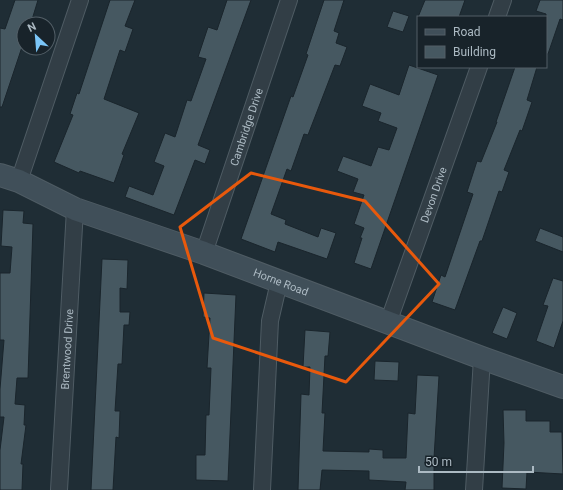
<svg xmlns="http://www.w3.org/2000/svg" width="563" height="490" font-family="Roboto,sans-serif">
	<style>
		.building { fill: #465861; stroke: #1a252c }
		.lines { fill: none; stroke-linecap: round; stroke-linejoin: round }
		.street-casing { stroke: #4f5c64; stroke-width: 18 }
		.secondary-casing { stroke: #4f5c64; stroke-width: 24 }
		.street { stroke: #323e46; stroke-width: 16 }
		.secondary { stroke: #404f59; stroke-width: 22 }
		.marked { fill: none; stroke: #e8590c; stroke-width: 3; stroke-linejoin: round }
		.labels { text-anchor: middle; stroke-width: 3.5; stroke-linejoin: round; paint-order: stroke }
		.street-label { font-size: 11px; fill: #acbac3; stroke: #18232a }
	</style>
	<rect width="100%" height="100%" fill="#1f2d35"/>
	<g class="building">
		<path d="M15 0H38L31 23 24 21V41L2 107H0V28L5 29Z"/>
		<path d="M110 0H135L125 26 133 29 125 52 120 50 104 99 139 113 122 154 124 155 114 183 80 171 79 173 54 162 73 115 70 114 77 93 79 94Z"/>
		<path d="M227 0H251L198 145 210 150 205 164 195 160 174 215 125 197 129 186 153 195 164 166 154 162 165 133 175 137 187 100 191 101 206 59 198 57 208 27 217 30Z"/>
		<path d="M324 0H344L334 31 339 33 336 43 347 47 340 66 335 65 308 135 304 134 291 171 287 169 271 214 286 220 285 224 318 237 321 228 336 233 327 259 278 242 275 252 241 239 291 96 293 97 308 55 306 54Z"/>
		<path d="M425 0H465L459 17H418Z"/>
		<path d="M540 0H563V20L560 19 548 54H546V14L536 11Z"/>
		<path d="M393 11 409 16 403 32 387 27Z"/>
		<path d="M409 65 438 75 371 269 354 263 362 238H360L364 228 354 224 364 195 353 192 358 179 337 171 343 156 371 166 378 147 389 150 397 128 378 121 381 113 362 106 370 84 399 95Z"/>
		<path d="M515 67H537L527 100 532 102 522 131 520 130 504 170 509 172 502 192 499 191 482 241H480L455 310 432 302 441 275 445 277 473 194 467 192 477 161 481 162 497 122H496Z"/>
		<path d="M3 210 24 211 23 223 33 224 28 378H17L15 404 25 405 24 425H26L21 464H23L22 490H0V450L4 417H0V389L4 340H0V273H10L12 247 1 246Z"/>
		<path d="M540 228 563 237V252L535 241Z"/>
		<path d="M102 259 128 260 127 289 120 288V312H130L129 325H124L122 364H118L115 411H120L119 438 116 437 113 490H91Z"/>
		<path d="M553 278 563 281V321L554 348 536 341 548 306 543 305Z"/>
		<path d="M204 293 236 295 228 481 196 480V455H205L206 415H209L211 368H207L210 318 203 317Z"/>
		<path d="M503 307 517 313 507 339 492 333Z"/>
		<path d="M305 330 330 332 328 356H325L322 413H325L323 451 369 452V449L383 450V458H406L408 413 415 414 417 375 439 376 434 458V490H405L406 482 369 480V471L322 470 320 490H298L301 394 309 395 310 367H303Z"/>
		<path d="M375 361 399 362 398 381 374 380Z"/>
		<path d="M503 410H526V421H550V432H562L563 474 527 472 526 489 502 488 504 443Z"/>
	</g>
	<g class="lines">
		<defs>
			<g id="street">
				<path d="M497 17 503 0"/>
				<path d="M19 181 80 0"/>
				<path id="s1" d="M204 253 289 0"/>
				<path id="s2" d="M388 323 479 67"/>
				<path id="s3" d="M59 490 75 209"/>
				<path d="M262 490 270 321 279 282"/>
				<path d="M474 490 482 358"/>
			</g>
			<g id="secondary">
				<path id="s4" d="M0 175 19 181 75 209 204 253 482 358 563 387"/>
			</g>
		</defs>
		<use href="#street" class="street-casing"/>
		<use href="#secondary" class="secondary-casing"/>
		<use href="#street" class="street"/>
		<use href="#secondary" class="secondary"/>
	</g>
	<path class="marked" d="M251 173 365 201 439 284 346 382 213 338 180 227Z"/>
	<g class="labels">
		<g class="street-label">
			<text dy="4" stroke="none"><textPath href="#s1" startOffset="133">Cambridge Drive</textPath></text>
			<text dy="4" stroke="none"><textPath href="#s2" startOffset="136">Devon Drive</textPath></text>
			<text dy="4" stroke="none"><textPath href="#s4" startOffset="301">Horne Road</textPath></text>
			<text dy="4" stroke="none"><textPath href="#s3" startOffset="141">Brentwood Drive</textPath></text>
		</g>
	</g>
	<rect x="417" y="16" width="130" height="52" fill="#18232a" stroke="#535f67"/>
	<rect x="425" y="29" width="20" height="6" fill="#404f59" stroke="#535f67"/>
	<text x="453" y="36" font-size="12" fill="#acbac3">Road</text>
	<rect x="425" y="46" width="20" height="12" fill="#465861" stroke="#535f67"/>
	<text x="453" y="56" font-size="12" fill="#acbac3">Building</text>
	<g transform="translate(36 36) rotate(334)"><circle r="19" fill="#18232a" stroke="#535f67"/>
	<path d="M0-3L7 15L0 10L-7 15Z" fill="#7bc6f8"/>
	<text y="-6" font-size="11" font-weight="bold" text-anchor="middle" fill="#acbac3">N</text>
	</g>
	<path d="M419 466v6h114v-6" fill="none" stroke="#acbac3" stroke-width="2"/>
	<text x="425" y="466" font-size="12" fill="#acbac3" stroke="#18232a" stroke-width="3" paint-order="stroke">50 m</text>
</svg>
